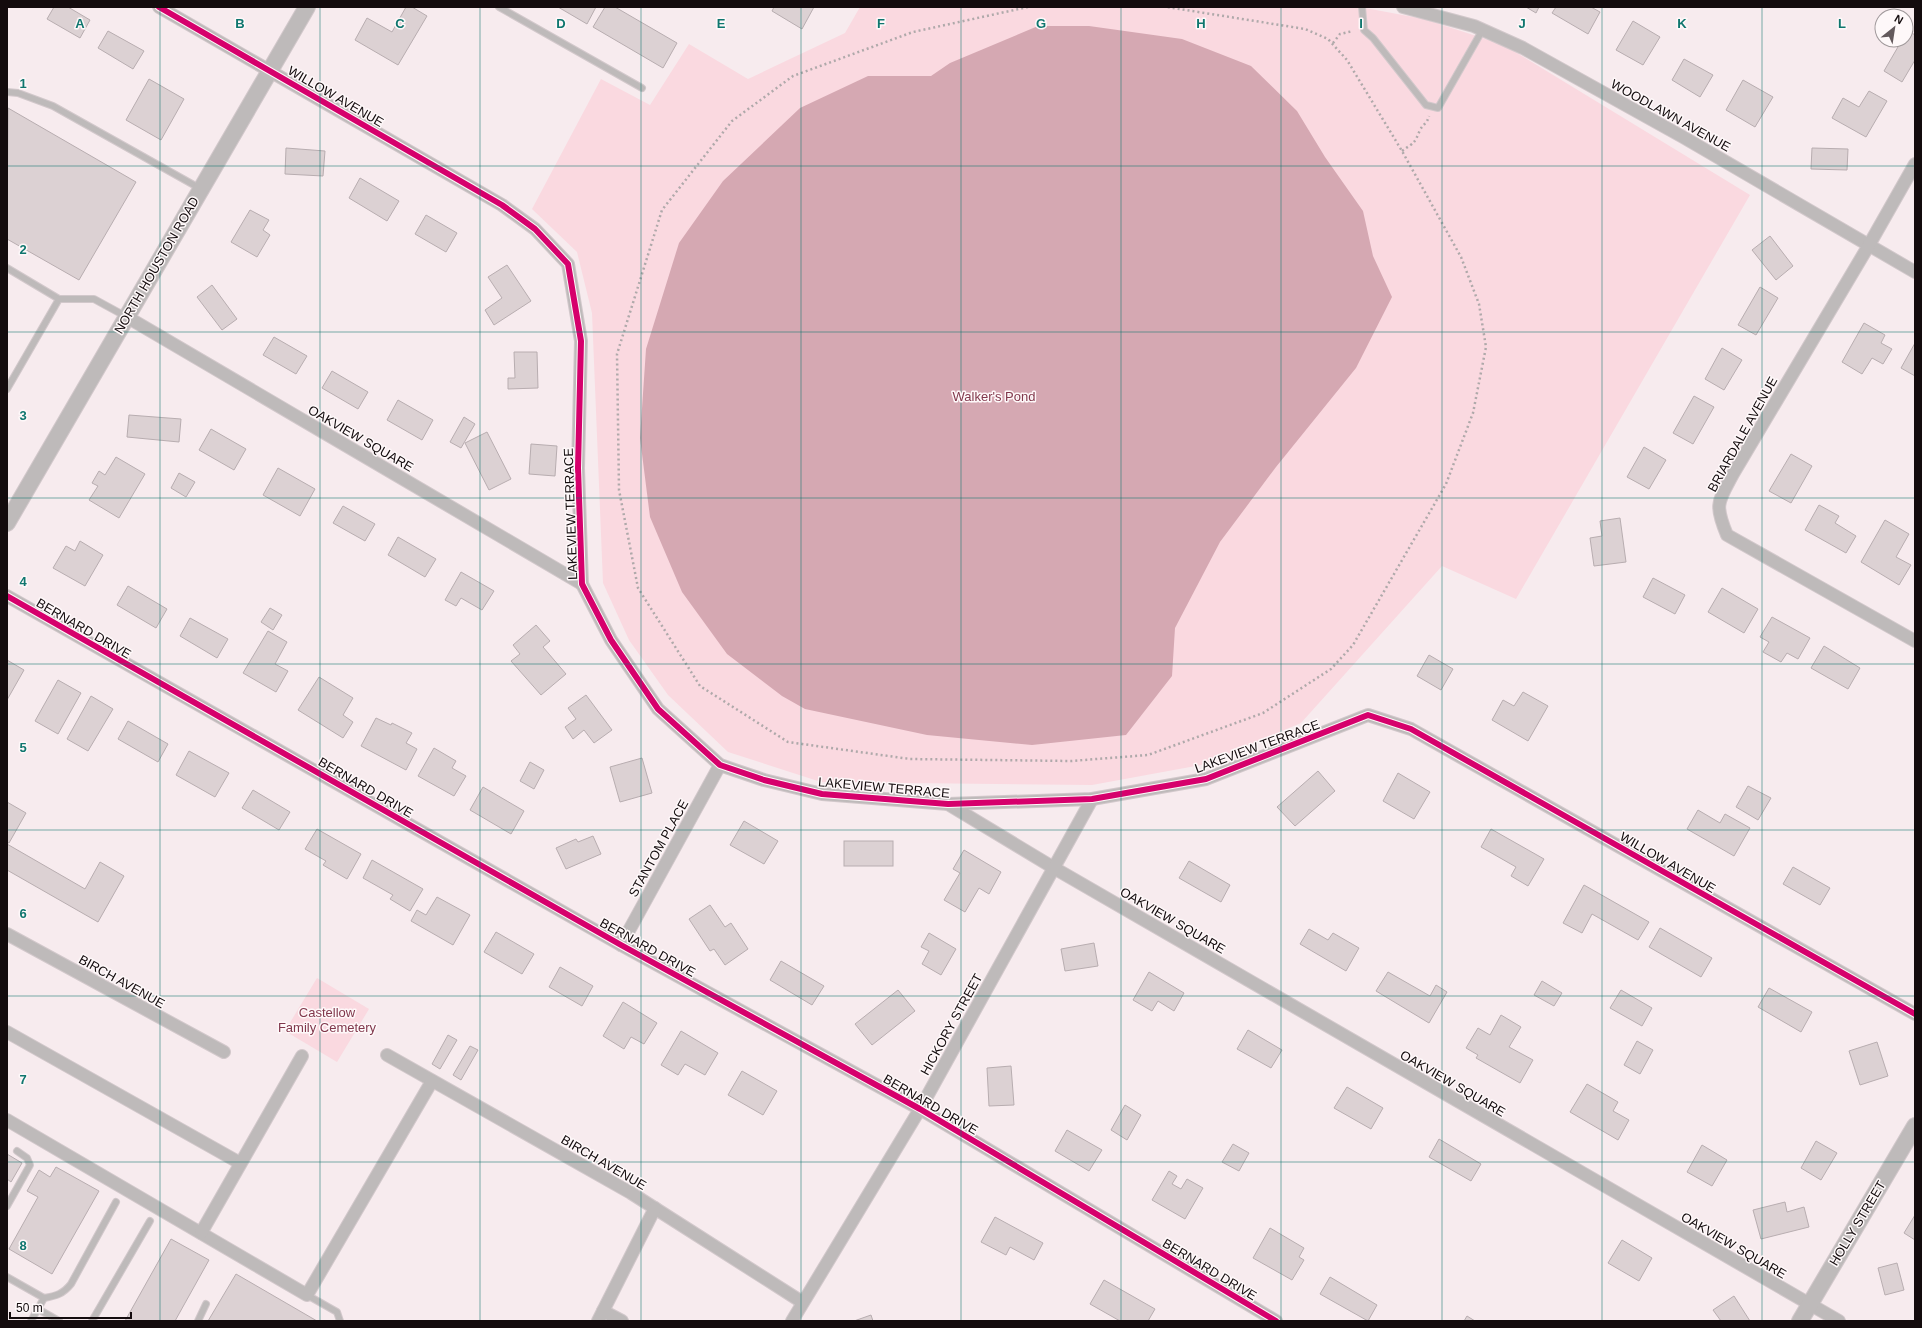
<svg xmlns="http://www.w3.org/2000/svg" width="1922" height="1328" font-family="Arial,sans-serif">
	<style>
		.green { fill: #fad9e0 }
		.water { fill: #d5a8b2 }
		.building { fill: #dcd1d3; stroke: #b8adb0 }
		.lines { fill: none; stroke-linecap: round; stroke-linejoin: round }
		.service-casing { stroke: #d2c8cb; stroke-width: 8 }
		.minor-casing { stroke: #d2c8cb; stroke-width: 14 }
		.tertiary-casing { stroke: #d2c8cb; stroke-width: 18 }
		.path { stroke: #afa9aa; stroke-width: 2.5; stroke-dasharray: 2 3; stroke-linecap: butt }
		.service { stroke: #bebaba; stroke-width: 6 }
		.minor { stroke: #bebaba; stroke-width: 12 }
		.tertiary { stroke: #bebaba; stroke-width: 16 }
		.cycleway-casing { stroke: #fef8f9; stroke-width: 8 }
		.cycleway { stroke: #d6006c; stroke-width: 6 }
		.grid { fill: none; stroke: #0f766e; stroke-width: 1; stroke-opacity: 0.55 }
		.labels { text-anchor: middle; stroke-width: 3; stroke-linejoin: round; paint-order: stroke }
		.street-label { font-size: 13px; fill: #130b0d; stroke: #fef8f9 }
		.park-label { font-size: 13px; fill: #81384c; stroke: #fef8f9 }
		.grid-label { font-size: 13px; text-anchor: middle; font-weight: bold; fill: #0f766e; stroke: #fef8f9; stroke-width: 3; stroke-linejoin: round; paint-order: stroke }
	</style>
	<rect width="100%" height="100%" fill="#f7ebee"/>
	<g class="green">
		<path d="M860 7H1360L1424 19 1504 45 1750 195 1516 599 1442 566 1301 723 1201 765 1092 785 821 782 728 752 668 695 629 640 603 583 592 313 577 252 532 209 601 79 650 105 689 44 748 79 845 33Z"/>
		<path d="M317 978 369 1009 337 1062 285 1031Z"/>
	</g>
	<path class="water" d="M1038 26H1089L1182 39 1251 66 1297 111 1325 157 1363 211 1373 256 1392 297 1356 368 1276 467 1220 542 1175 628 1172 676 1126 735 1032 745 927 735 805 709 782 696 727 654 682 592 650 517 640 438 646 349 679 243 723 181 800 108 868 76H931L950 63Z"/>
	<g class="building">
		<path d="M54 7H68L90 20 80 38 47 19Z"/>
		<path d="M406 7H412L427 16 398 65 355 40 367 18 392 32Z"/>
		<path d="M558 7H596L587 24Z"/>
		<path d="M605 7H615L677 43 663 68 593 27Z"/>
		<path d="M774 7H814L802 29 772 11Z"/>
		<path d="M1526 7H1539L1536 13Z"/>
		<path d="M1556 7H1591L1600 12 1588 34 1552 13Z"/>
		<path d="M1633 21 1660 37 1643 65 1616 50Z"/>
		<path d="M1907 30 1915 35V60L1902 82 1884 71 1902 40H1906Z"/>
		<path d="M108 31 144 51 133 69 98 48Z"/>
		<path d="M1684 59 1713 75 1700 97 1672 80Z"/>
		<path d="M149 79 184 99 161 140 126 120Z"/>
		<path d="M1743 80 1773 97 1755 127 1726 110Z"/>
		<path d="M1869 91 1887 101 1866 137 1832 118 1843 98 1859 107Z"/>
		<path d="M8 108 136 182 79 280 7 239Z"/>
		<path d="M286 148 325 151 323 176 285 174Z"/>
		<path d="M1812 148 1848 149 1847 170 1811 169Z"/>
		<path d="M360 178 399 201 387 221 349 198Z"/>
		<path d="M250 210 269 220 263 230 270 235 257 257 231 242Z"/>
		<path d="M426 215 457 233 446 252 415 234Z"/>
		<path d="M1770 236 1793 266 1776 280 1752 250Z"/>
		<path d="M507 265 531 301 494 325 485 310 502 298 488 277Z"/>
		<path d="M212 285 237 319 222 330 197 297Z"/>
		<path d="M1760 287 1778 298 1756 335 1738 325Z"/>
		<path d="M1864 323 1885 335 1881 343 1892 349 1883 364 1872 358 1862 374 1842 362Z"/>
		<path d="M274 337 307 356 296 374 263 355Z"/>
		<path d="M1915 343V376L1901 368Z"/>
		<path d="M1722 348 1742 360 1724 390 1705 379Z"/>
		<path d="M514 352H537L538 388 508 389V378H515Z"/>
		<path d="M332 371 368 392 358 409 322 388Z"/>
		<path d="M1694 396 1714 407 1693 444 1673 433Z"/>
		<path d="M398 400 433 420 422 440 387 420Z"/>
		<path d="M129 415 181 419 179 442 127 437Z"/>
		<path d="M464 417 475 424 461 448 450 442Z"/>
		<path d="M211 429 246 449 234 470 199 450Z"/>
		<path d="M487 432 511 479 489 490 465 443Z"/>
		<path d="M531 444 557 446 555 476 529 474Z"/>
		<path d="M1644 447 1666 460 1649 489 1627 477Z"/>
		<path d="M1791 454 1812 466 1791 503 1769 491Z"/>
		<path d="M116 457 145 474 119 518 89 500 98 486 92 483 99 471 105 475Z"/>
		<path d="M278 468 315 489 300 516 263 495Z"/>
		<path d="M179 473 195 482 186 497 171 488Z"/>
		<path d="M1819 505 1839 516 1835 523 1856 536 1846 553 1805 530Z"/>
		<path d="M343 506 375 524 365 541 333 523Z"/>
		<path d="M1620 518 1626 562 1594 566 1590 538 1602 536 1600 521Z"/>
		<path d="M1885 520 1909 534 1896 557 1911 565 1899 585 1861 562Z"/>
		<path d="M398 537 436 559 425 577 388 555Z"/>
		<path d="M80 541 103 555 85 586 53 568 66 546 75 551Z"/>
		<path d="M461 572 494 591 482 610 461 598 456 606 445 600Z"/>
		<path d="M1653 578 1685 595 1675 614 1643 597Z"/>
		<path d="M128 586 167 609 156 628 117 605Z"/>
		<path d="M1722 588 1758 609 1744 633 1708 612Z"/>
		<path d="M270 608 282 615 273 630 261 622Z"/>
		<path d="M1772 617 1810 638 1798 659 1787 653 1781 662 1763 652 1769 642 1760 637Z"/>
		<path d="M190 618 228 639 217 658 180 636Z"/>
		<path d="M536 625 550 641 543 647 566 674 541 695 511 661 520 654 513 645Z"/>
		<path d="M268 631 287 642 275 664 288 671 276 692 243 673Z"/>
		<path d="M1824 646 1860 668 1848 689 1811 668Z"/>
		<path d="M1429 655 1453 669 1441 690 1417 676Z"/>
		<path d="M7 660 24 670 7 700Z"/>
		<path d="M319 677 353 698 343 715 353 722 343 738 298 710Z"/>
		<path d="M58 680 81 693 58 734 35 721Z"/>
		<path d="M1523 692 1548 706 1528 741 1492 720 1503 700 1514 706Z"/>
		<path d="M586 695 612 730 594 743 584 730 573 739 565 727 576 719 568 708Z"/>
		<path d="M91 696 113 709 88 751 67 739Z"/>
		<path d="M376 718 391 725 392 723 412 733 406 743 417 749 406 770 361 746Z"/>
		<path d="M128 721 168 744 158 762 118 739Z"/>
		<path d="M434 748 456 761 452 768 466 776 454 796 418 776Z"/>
		<path d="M189 751 229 773 215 797 176 775Z"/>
		<path d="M642 758 652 793 620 802 610 767Z"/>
		<path d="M530 762 544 770 534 789 520 781Z"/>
		<path d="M1318 771 1335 791 1295 826 1277 807Z"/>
		<path d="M1398 773 1430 792 1414 819 1383 801Z"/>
		<path d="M1748 786 1771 798 1758 820 1736 807Z"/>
		<path d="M483 787 524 811 511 834 470 810Z"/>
		<path d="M253 790 290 812 279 830 242 808Z"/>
		<path d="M7 802 26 813 9 843 7 842Z"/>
		<path d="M1698 810 1720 823 1725 814 1750 828 1734 856 1687 829Z"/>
		<path d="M744 821 778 841 764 864 730 845Z"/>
		<path d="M317 829 361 854 347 879 323 865 326 861 305 849Z"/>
		<path d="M1491 829 1544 859 1528 886 1511 876 1516 867 1481 847Z"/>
		<path d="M593 836 601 854 566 869 556 848 576 839 578 842Z"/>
		<rect x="844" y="841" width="49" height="25"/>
		<path d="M7 844 85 889 100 862 124 876 98 922 7 870Z"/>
		<path d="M964 850 1001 872 989 894 979 888 965 912 944 900 960 873 953 869Z"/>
		<path d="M372 860 423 889 410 911 390 899 393 895 363 878Z"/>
		<path d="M1189 861 1230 885 1221 902 1179 878Z"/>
		<path d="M1793 867 1830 888 1820 905 1783 884Z"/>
		<path d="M1584 885 1649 922 1638 940 1592 914 1582 933 1563 923Z"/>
		<path d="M437 897 470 915 453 945 411 921 417 910 426 915Z"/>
		<path d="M710 905 725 927 731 923 748 949 725 965 714 949 710 951 689 919Z"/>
		<path d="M1660 928 1712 958 1701 977 1649 947Z"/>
		<path d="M1309 929 1328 940 1333 933 1359 948 1346 971 1300 944Z"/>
		<path d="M496 932 534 954 522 974 484 952Z"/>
		<path d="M929 933 956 949 941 975 922 964 929 951 921 947Z"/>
		<path d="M1094 943 1098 966 1065 971 1061 949Z"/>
		<path d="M781 961 824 986 812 1005 770 980Z"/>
		<path d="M560 967 593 986 582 1006 549 987Z"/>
		<path d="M1149 972 1184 993 1174 1011 1158 1001 1152 1011 1133 1000Z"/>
		<path d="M1388 972 1430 996 1436 985 1447 992 1429 1023 1376 991Z"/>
		<path d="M1542 981 1562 993 1554 1006 1534 995Z"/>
		<path d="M1769 988 1812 1012 1801 1032 1758 1007Z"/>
		<path d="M898 990 915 1011 872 1045 855 1024Z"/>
		<path d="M1621 990 1652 1008 1642 1026 1610 1008Z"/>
		<path d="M623 1002 657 1023 644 1044 631 1037 624 1049 603 1036Z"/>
		<path d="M1501 1015 1521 1027 1509 1047 1533 1060 1520 1083 1476 1058 1478 1055 1466 1048 1478 1028 1490 1035Z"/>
		<path d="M1248 1030 1282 1050 1271 1068 1237 1049Z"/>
		<path d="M681 1031 718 1053 705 1075 685 1064 678 1075 661 1065Z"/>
		<path d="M448 1035 457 1040 440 1069 432 1064Z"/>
		<path d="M1637 1041 1653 1050 1640 1074 1624 1065Z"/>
		<path d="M1877 1042 1888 1076 1860 1085 1849 1051Z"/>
		<path d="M470 1046 478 1050 461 1080 453 1075Z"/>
		<path d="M1011 1066 1014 1105 989 1106 987 1068Z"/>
		<path d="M742 1071 777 1091 763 1115 728 1095Z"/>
		<path d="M1587 1084 1618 1102 1613 1111 1629 1120 1618 1140 1570 1112Z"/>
		<path d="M1347 1087 1383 1108 1371 1129 1334 1108Z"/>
		<path d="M1125 1105 1141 1115 1127 1140 1111 1130Z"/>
		<path d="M1067 1130 1102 1150 1089 1171 1055 1151Z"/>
		<path d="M1439 1139 1481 1164 1471 1181 1429 1157Z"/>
		<path d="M1816 1141 1837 1153 1821 1180 1801 1168Z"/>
		<path d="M1233 1144 1249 1153 1239 1171 1222 1162Z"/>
		<path d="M1702 1145 1727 1160 1712 1186 1687 1172Z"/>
		<path d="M7 1154 22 1163 11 1182 7 1179Z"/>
		<path d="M56 1167 99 1191 52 1274 9 1249 38 1197 27 1191 39 1170 50 1177Z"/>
		<path d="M1169 1171 1177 1176 1172 1184 1181 1189 1187 1179 1203 1188 1185 1219 1152 1200Z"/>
		<path d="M1785 1202 1787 1212 1804 1207 1809 1227 1761 1239 1753 1210Z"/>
		<path d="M1915 1215V1240L1904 1233Z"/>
		<path d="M995 1217 1043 1243 1034 1260 1010 1247 1006 1255 981 1242Z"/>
		<path d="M1270 1228 1304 1248 1299 1257 1304 1260 1292 1280 1253 1258Z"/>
		<path d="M171 1239 209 1260 175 1321H125Z"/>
		<path d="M1622 1240 1652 1258 1639 1281 1608 1263Z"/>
		<path d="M1897 1263 1904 1290 1885 1295 1878 1268Z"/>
		<path d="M236 1274 317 1321H208Z"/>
		<path d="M1330 1277 1377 1305 1368 1321 1320 1294Z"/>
		<path d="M1104 1280 1155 1309 1148 1321H1120L1090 1304Z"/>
		<path d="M1734 1296 1750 1321H1721L1713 1310Z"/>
		<path d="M871 1315 873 1321H854Z"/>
		<path d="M1467 1316 1475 1321H1464Z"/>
	</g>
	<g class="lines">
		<defs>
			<g id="service">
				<path d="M499 7 642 88"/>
				<path d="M1362 7 1364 30 1373 38 1426 105 1438 108 1483 29"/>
				<path d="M7 92 18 93 53 106 201 189"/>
				<path d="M7 268 59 299 7 389"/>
				<path d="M59 299H94L127 317"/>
				<path d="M7 1206 30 1165 27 1158 17 1151"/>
				<path d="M7 1277 44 1298 31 1321"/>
				<path d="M307 1295 337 1312 340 1321"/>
				<path d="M44 1298C56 1296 63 1294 71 1284L116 1202"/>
				<path d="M38 1309 59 1321"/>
				<path d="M92 1321 150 1221"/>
				<path d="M198 1321 206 1304"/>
			</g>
			<g id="minor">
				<path d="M159 7 502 205 535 229 568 264 581 341 578 468 582 584 611 640 658 709 720 765 764 780 822 794 948 804 1092 799 1206 779 1368 715 1411 729 1915 1014"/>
				<path d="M1403 7 1474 26 1523 48 1683 137 1915 272"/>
				<path d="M1915 164 1869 245 1733 474C1718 502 1714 504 1727 535L1915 641"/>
				<path d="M127 317 582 584"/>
				<path d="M7 596 621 945 920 1109 1276 1321"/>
				<path d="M948 804 1054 868 1839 1321"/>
				<path d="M7 934 224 1052"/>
				<path d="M621 945 720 765"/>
				<path d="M7 1032 240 1163"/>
				<path d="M387 1055 631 1193 802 1302"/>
				<path d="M7 1120 307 1295 432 1081"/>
				<path d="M201 1233 302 1056"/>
				<path d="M603 1311 622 1321"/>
				<path d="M598 1321 655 1208"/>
				<path d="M792 1321 920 1109 1092 799"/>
			</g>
			<g id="tertiary">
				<path d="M7 523 307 7"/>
				<path d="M1800 1321 1915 1126"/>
			</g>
		</defs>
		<use href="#service" class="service-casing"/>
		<use href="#minor" class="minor-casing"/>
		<use href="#tertiary" class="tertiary-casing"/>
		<g class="path">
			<path d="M1028 7 913 32 793 76 732 121 662 210 617 354 619 490 638 588 700 686 788 742 910 759 1071 761 1148 755 1263 713 1331 669 1353 645 1446 484 1473 413 1486 347 1479 304 1461 257 1402 151 1347 60 1328 39 1305 29 1167 7"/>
			<path d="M1333 43 1340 34 1353 31"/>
			<path d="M1402 151C1416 141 1414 144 1420 130 1423 124 1427 124 1429 116"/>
		</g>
		<use href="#service" class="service"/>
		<use href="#minor" class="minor"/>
		<use href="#tertiary" class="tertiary"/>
		<defs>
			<g id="cycleway">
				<path d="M159 7 502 205 535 229 568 264 581 341 578 468 582 584 611 640 658 709 720 765 764 780 822 794 948 804 1092 799 1206 779 1368 715 1411 729 1915 1014"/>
				<path d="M7 596 621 945 920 1109 1276 1321"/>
			</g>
		</defs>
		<use href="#cycleway" class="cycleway-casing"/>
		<use href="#cycleway" class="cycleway"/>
	</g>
	<path class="grid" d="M160 7V1321M320 7V1321M480 7V1321M641 7V1321M801 7V1321M961 7V1321M1121 7V1321M1281 7V1321M1442 7V1321M1602 7V1321M1762 7V1321M7 166H1915M7 332H1915M7 498H1915M7 664H1915M7 830H1915M7 996H1915M7 1162H1915"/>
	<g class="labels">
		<g class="street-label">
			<text transform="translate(336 96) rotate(30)" y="5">WILLOW AVENUE</text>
			<text transform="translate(1671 115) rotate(29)" y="5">WOODLAWN AVENUE</text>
			<text transform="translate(156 265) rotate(-60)" y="5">NORTH HOUSTON ROAD</text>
			<text transform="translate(1742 434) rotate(-61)" y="5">BRIARDALE AVENUE</text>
			<text transform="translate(361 438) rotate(30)" y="5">OAKVIEW SQUARE</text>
			<text transform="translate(570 514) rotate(-92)" y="5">LAKEVIEW TERRACE</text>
			<text transform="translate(84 628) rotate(30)" y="5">BERNARD DRIVE</text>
			<text transform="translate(1257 746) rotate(-20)" y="5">LAKEVIEW TERRACE</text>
			<text transform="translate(366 787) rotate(30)" y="5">BERNARD DRIVE</text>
			<text transform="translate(884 787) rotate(5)" y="5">LAKEVIEW TERRACE</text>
			<text transform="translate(658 848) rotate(-61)" y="5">STANTOM PLACE</text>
			<text transform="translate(1668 862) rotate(30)" y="5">WILLOW AVENUE</text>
			<text transform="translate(1173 920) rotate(30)" y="5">OAKVIEW SQUARE</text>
			<text transform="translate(648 947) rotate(29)" y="5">BERNARD DRIVE</text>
			<text transform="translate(122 981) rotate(29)" y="5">BIRCH AVENUE</text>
			<text transform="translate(951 1024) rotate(-61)" y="5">HICKORY STREET</text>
			<text transform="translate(1453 1083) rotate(30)" y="5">OAKVIEW SQUARE</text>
			<text transform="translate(931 1104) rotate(30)" y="5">BERNARD DRIVE</text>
			<text transform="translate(604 1162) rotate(30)" y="5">BIRCH AVENUE</text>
			<text transform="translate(1857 1223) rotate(-59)" y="5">HOLLY STREET</text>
			<text transform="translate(1734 1245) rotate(30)" y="5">OAKVIEW SQUARE</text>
			<text transform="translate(1210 1269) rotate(31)" y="5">BERNARD DRIVE</text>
		</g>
		<g class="park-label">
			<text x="994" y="401">Walker's Pond</text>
			<text x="327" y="1017">Castellow<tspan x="327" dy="15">Family Cemetery</tspan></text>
		</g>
	</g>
	<g class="grid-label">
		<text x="80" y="28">A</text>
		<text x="240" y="28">B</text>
		<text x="400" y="28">C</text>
		<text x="561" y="28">D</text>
		<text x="721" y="28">E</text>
		<text x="881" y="28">F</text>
		<text x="1041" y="28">G</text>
		<text x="1201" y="28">H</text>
		<text x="1361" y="28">I</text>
		<text x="1522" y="28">J</text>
		<text x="1682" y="28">K</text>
		<text x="1842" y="28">L</text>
		<text x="23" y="88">1</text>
		<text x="23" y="254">2</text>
		<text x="23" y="420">3</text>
		<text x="23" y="586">4</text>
		<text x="23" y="752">5</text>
		<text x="23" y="918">6</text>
		<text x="23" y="1084">7</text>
		<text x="23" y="1250">8</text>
	</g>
	<rect width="1922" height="1328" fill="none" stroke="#130b0d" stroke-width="16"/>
	<g transform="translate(1894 28) rotate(30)"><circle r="19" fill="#fef8f9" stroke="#a0999b"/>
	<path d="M0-3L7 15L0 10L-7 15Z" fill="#63595c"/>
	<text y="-6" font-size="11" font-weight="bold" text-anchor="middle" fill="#130b0d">N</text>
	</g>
	<path d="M10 1312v6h121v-6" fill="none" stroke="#130b0d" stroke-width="2"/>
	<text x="16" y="1312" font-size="12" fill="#130b0d" stroke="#fef8f9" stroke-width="3" paint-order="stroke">50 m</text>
</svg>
